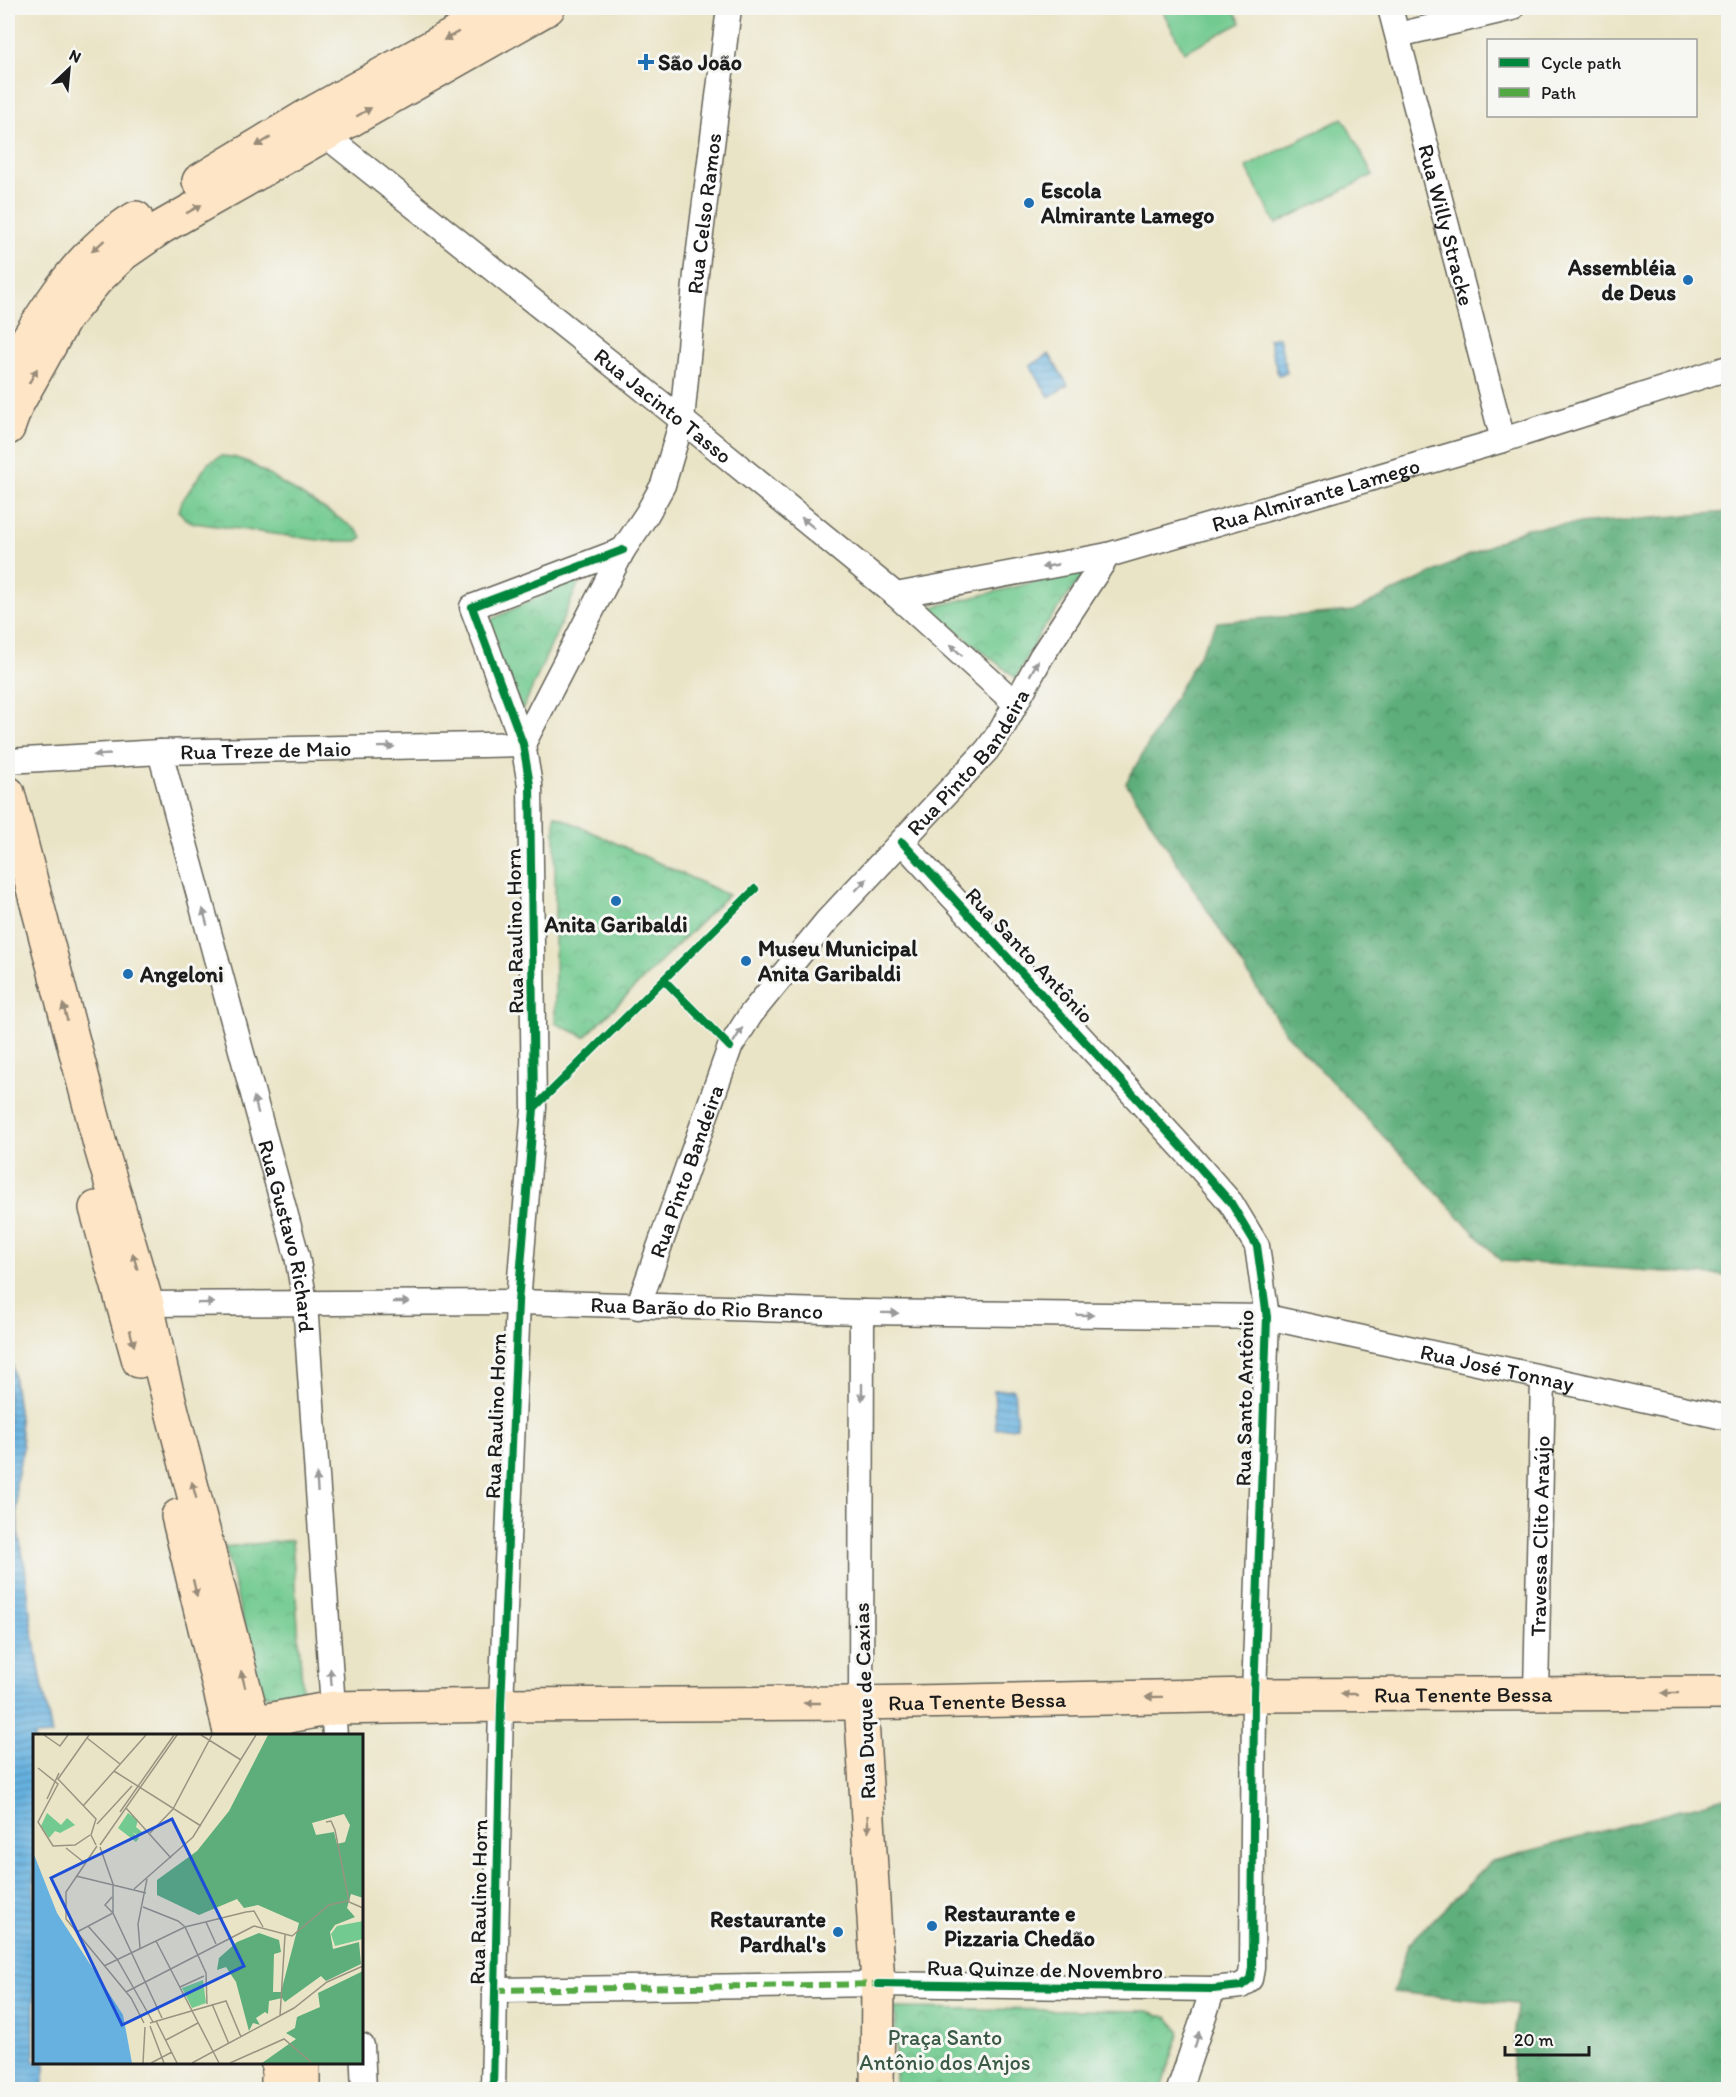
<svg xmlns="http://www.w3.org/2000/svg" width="1736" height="2097" font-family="Itim,sans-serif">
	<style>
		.grass { fill: #72ca90; stroke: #477356; stroke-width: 1.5 }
		.forest { fill: url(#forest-crowns); stroke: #3c654b; stroke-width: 1.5 }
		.park { fill: url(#park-crowns); stroke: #477356; stroke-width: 1.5 }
		.water { fill: url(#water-rules); stroke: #41667e; stroke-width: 1.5 }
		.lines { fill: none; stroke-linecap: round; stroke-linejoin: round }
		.street-casing { stroke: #646258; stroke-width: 27 }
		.secondary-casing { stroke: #646258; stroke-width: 36 }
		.street { stroke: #fff; stroke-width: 24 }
		.secondary { stroke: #fee5c5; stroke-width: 33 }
		.quiet { stroke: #52a943; stroke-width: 6; stroke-dasharray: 12 6; stroke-linecap: butt }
		.cycleway-casing { stroke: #f6f6f2; stroke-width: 11 }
		.cycleway { stroke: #00873e; stroke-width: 8 }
		.oneway { fill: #988b79 }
		.oneway2 { fill: #999 }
		.poi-dot { fill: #1f6fb2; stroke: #f6f6f2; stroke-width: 2 }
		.labels { text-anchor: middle; stroke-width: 6; stroke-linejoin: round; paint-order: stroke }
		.poi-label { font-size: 22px; font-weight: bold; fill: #1c1c1c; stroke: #f6f6f2; text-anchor: start }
		.street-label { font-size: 22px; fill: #1c1c1c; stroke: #f6f6f2 }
		.park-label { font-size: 22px; fill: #3a5945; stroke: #f6f6f2 }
		.inset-road { fill: none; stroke: #989482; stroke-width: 1.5 }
		.view { fill: #1d4ed8; fill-opacity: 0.15; stroke: #1d4ed8; stroke-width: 3 }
		.inset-edge { fill: none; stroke: #1c1c1c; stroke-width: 3 }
	</style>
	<defs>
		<pattern id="forest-crowns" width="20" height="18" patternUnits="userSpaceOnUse" patternTransform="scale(1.5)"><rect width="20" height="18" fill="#5dae7a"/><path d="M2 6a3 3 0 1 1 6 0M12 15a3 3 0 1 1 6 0" fill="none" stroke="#4c8d63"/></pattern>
		<pattern id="park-crowns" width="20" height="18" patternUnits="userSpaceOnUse" patternTransform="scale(1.5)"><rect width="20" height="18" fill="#72ca90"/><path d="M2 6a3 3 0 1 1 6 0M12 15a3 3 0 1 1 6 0" fill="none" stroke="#62ad7c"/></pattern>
		<pattern id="water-rules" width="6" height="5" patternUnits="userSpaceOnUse" patternTransform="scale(1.5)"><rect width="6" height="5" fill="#66b1df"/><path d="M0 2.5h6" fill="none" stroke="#538fb4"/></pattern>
	</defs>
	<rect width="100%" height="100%" fill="#f6f6f2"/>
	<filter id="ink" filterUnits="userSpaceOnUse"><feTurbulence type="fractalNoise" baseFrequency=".0167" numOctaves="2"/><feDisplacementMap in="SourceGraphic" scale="12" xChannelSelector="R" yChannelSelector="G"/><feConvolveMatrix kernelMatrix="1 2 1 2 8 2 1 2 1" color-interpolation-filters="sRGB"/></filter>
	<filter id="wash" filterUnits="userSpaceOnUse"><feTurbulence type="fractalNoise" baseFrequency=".008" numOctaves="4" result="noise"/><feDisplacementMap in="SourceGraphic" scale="24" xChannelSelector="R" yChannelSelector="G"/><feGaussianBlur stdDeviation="1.35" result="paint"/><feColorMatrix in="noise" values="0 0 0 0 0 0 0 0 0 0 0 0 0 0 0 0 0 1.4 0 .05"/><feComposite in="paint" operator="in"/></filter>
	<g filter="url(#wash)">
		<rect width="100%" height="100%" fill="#eae4c6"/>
		<g class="grass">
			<path d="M1161 8H1233L1241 23 1184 52Z"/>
			<path d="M1343 118 1373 175 1276 224 1246 167Z"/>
		</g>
		<g class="forest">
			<path d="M1728 512V1276L1501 1261 1285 1032 1126 783 1218 622 1353 611 1526 528Z"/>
			<path d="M1728 1797V2089H1517L1512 2068 1517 2004 1393 1992 1408 1945 1492 1861Z"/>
		</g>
		<g class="park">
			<path d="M221 456 233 457 248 462 337 517 358 531 362 537 358 541H325L194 523 185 519 179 511 182 501 208 463Z"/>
			<path d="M1084 570 1082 577 1041 631 1016 678 928 608Z"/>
			<path d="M582 576 522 711 484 623Z"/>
			<path d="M555 815 728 895 585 1037 555 1023Z"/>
			<path d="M292 1540 303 1697 261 1695 225 1547Z"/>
			<path d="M895 2008 1148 2011 1168 2018 1180 2031 1161 2089H896Z"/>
		</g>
		<g class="water">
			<path d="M1279 337 1287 373 1278 375 1269 339Z"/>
			<path d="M1049 354 1068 385 1049 397 1030 366Z"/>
			<path d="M8 1333 23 1448 16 1483 18 1532 25 1566 32 1629 52 1735 34 1736V2062L46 2063 42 2090 8 2089Z"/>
			<path d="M1014 1389 1017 1427 996 1429 994 1390Z"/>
		</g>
	</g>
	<g filter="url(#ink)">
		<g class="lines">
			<defs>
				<g id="street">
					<path id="s1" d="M1390 8 1503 440"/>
					<path d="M1398 35 1512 8"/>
					<path id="s2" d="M315 124 325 135 682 420 896 595 1015 703"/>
					<path id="s3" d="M896 595 1108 555 1503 440 1728 368"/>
					<path id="s4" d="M523 744 623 550 647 514 663 485 682 420 696 274 729 8"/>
					<path id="s5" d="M160 752 297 1256 305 1302 335 1736"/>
					<path id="s6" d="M8 761 160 752 523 744"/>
					<path id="s7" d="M131 1306 147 1304 518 1302 862 1312 1267 1317 1728 1418"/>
					<path id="s8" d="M638 1307 730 1047 751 1014 826 922 987 750 1002 729 1041 657 1108 555"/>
					<path id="s9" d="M1536 1692 1543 1379"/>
					<path d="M861 1703 862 1312"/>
					<path d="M494 1990 878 1984 1213 1989 1241 1986 1250 1979 1252 1968 1254 1695 1267 1317 1257 1246 1231 1203 1187 1153 902 842"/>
					<path d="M362 2046 364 2090"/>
					<path d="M493 2090 501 1705 518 1302 534 1108 530 785 523 744 472 607 623 550"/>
					<path d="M1179 2090 1213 1989"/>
				</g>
				<g id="secondary">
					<path d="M199 181 307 116 502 8"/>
					<path d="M8 371C43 314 77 253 136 218"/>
					<path d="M8 428 16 406 65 318 97 279 123 254 162 227 548 8"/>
					<path d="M8 793 101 1148 147 1304 161 1369 257 1736"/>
					<path d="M96 1208 139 1361"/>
					<path d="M178 1516 231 1736"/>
					<path d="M861 1703 878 1984 877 2090"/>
					<path id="s10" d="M229 1727 333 1708 501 1705 861 1703 1254 1695 1728 1693"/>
					<path d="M278 2062V2090"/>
					<path d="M303 2090V2062"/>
				</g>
			</defs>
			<use href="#street" class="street-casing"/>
			<use href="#secondary" class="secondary-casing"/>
			<use href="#street" class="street"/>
			<use href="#secondary" class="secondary"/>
			<path class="quiet" d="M494 1990 878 1984"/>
			<defs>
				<g id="cycleway">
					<path d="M664 980 730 1047"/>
					<path d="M534 1108 755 889"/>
					<path d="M878 1984 1213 1989 1241 1986 1250 1979 1252 1968 1254 1695 1267 1317 1257 1246 1231 1203 1187 1153 902 842"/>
					<path d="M493 2090 501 1705 518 1302 534 1108 530 785 523 744 472 607 623 550"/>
				</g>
			</defs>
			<use href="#cycleway" class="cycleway-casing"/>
			<use href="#cycleway" class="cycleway"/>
		</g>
		<defs><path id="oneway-solid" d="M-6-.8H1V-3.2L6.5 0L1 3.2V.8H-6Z" transform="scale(1.5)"/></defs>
		<g class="oneway">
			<use href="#oneway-solid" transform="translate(451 36) rotate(151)"/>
			<use href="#oneway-solid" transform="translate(364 112) rotate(-30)"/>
			<use href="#oneway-solid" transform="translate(263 142) rotate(149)"/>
			<use href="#oneway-solid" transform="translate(194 209) rotate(-29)"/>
			<use href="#oneway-solid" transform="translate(98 246) rotate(138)"/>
			<use href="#oneway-solid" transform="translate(33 376) rotate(-61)"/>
			<use href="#oneway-solid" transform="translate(65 1012) rotate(-105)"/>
			<use href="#oneway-solid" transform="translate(135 1261) rotate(-106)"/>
			<use href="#oneway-solid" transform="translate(132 1338) rotate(75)"/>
			<use href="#oneway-solid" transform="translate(194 1490) rotate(-105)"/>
			<use href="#oneway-solid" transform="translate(195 1588) rotate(77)"/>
			<use href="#oneway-solid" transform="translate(243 1679) rotate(-104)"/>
			<use href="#oneway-solid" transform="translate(1670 1693) rotate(-180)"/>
			<use href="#oneway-solid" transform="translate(1349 1694) rotate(180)"/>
			<use href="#oneway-solid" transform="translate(1154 1697) rotate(179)"/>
			<use href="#oneway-solid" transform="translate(812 1703) rotate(180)"/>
			<use href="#oneway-solid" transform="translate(868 1824) rotate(87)"/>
		</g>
		<g class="oneway2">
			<use href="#oneway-solid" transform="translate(808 523) rotate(-141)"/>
			<use href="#oneway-solid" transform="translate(1050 566) rotate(169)"/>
			<use href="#oneway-solid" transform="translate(956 650) rotate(-138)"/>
			<use href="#oneway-solid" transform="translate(1034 668) rotate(-61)"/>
			<use href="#oneway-solid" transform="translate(386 747) rotate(-1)"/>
			<use href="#oneway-solid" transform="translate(102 755) rotate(177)"/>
			<use href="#oneway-solid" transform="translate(861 885) rotate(-46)"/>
			<use href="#oneway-solid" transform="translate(205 917) rotate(-105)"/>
			<use href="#oneway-solid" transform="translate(738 1035) rotate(-58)"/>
			<use href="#oneway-solid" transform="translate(256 1105) rotate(-105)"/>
			<use href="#oneway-solid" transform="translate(401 1302)"/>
			<use href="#oneway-solid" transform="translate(206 1303) rotate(-1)"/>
			<use href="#oneway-solid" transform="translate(890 1313) rotate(1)"/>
			<use href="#oneway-solid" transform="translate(1085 1315) rotate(1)"/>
			<use href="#oneway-solid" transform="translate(862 1392) rotate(90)"/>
			<use href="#oneway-solid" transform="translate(317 1483) rotate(-94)"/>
			<use href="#oneway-solid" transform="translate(331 1677) rotate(-94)"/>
			<use href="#oneway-solid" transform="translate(1197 2040) rotate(-73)"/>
		</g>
	</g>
	<g class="poi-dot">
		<path d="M643 53h6v6h6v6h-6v6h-6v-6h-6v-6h6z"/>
		<circle cx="1029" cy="203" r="6"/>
		<circle cx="1688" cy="280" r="6"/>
		<circle cx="616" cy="901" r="6"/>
		<circle cx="746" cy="961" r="6"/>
		<circle cx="128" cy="974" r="6"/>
		<circle cx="932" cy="1926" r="6"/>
		<circle cx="838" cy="1932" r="6"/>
	</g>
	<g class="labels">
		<g class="poi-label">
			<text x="658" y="70">São João</text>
			<text x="1041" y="198">Escola<tspan x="1041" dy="25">Almirante Lamego</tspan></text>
			<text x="1676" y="275" text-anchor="end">Assembléia<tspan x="1676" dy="25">de Deus</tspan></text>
			<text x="616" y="932" text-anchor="middle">Anita Garibaldi</text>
			<text x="758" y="956">Museu Municipal<tspan x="758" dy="25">Anita Garibaldi</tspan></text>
			<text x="140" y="982">Angeloni</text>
			<text x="944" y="1921">Restaurante e<tspan x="944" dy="25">Pizzaria Chedão</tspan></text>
			<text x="826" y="1927" text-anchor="end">Restaurante<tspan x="826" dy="25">Pardhal's</tspan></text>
		</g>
		<g class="street-label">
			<text dy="8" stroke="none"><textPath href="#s4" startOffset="570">Rua Celso Ramos</textPath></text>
			<text dy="8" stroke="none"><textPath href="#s1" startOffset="224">Rua Willy Stracke</textPath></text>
			<text dy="8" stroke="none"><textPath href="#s2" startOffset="448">Rua Jacinto Tasso</textPath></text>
			<text dy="8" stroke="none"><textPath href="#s3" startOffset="432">Rua Almirante Lamego</textPath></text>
			<text dy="8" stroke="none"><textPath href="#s6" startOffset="258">Rua Treze de Maio</textPath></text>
			<text dy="8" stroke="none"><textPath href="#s8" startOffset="648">Rua Pinto Bandeira</textPath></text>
			<text transform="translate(514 931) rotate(-91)" y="8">Rua Raulino Horn</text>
			<text transform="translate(1030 955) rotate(47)" y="8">Rua Santo Antônio</text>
			<text dy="8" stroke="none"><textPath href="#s8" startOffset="144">Rua Pinto Bandeira</textPath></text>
			<text dy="8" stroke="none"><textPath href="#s5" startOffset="501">Rua Gustavo Richard</textPath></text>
			<text dy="8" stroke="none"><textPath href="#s7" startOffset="576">Rua Barão do Rio Branco</textPath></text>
			<text dy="8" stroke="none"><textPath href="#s7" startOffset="1372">Rua José Tonnay</textPath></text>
			<text transform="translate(1244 1398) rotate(-89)" y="8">Rua Santo Antônio</text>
			<text transform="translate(495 1416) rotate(-88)" y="8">Rua Raulino Horn</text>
			<text dy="8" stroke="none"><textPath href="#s9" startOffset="156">Travessa Clito Araújo</textPath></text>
			<text dy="8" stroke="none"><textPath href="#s10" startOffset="1236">Rua Tenente Bessa</textPath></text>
			<text transform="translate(864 1701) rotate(-92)" y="8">Rua Duque de Caxias</text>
			<text dy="8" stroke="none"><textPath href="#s10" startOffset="750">Rua Tenente Bessa</textPath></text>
			<text transform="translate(478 1902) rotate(-89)" y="8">Rua Raulino Horn</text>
			<text transform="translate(1045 1969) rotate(1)" y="8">Rua Quinze de Novembro</text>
		</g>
		<g class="park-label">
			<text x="945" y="2045">Praça Santo<tspan x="945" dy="25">Antônio dos Anjos</tspan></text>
		</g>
	</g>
	<g transform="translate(33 1734)">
		<rect width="330" height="330" fill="#eae4c6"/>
		<path d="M14 79 28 91 34 84 42 91 27 99 22 97 16 104 8 92ZM95 79 105 86 103 93 109 98 106 102 99 98 106 104 103 108 85 94Z" fill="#72ca90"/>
		<path d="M235 1H330V164L318 160 314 174 322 183 302 191 297 198 300 215 326 208 328 230 293 247 288 242 252 268 249 264 236 267 235 280 232 278 223 284 227 291 220 289 216 297 203 248 193 233 184 236 186 224 204 208 226 199 246 206 248 218 241 220 240 258H248L266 189 225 171 211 174 204 165 166 181 124 161V146L164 117 196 77ZM311 80 317 91 312 108 304 110 301 98 283 101 279 89ZM330 237V329H229L263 305 253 299 262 294 264 283 287 273 285 259Z" fill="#5dae7a" fill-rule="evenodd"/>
		<path d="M330 187V205L302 212 298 200 304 192Z" fill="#72ca90"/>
		<path d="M170 246 173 269 159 274 149 254Z" fill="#72ca90"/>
		<path d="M0 118 24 179 90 281 99 329H0Z" fill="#66b1df"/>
		<path class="inset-road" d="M11 1 27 12 35 1M56 1 25 45 63 85 58 101 63 111M168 1 208 26M54 4 87 30M5 34 25 50 5 88 20 112 42 111 57 101M81 37 168 92M14 65 26 39M50 72 113 1M93 74 138 124M87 78 141 1M293 88 298 87 302 96 316 167M64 90 99 52M117 99 140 75 179 1M67 111 144 1M64 112 33 158V185L98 264 111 289M67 113 80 150V179L129 284M33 114 53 130M43 142 113 159M101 155 160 103 223 1M79 163 72 171 80 179M110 173 145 187 152 193 173 239 174 270M173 188 183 210M55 192 84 225 120 288M221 192 259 202 296 171 314 167 330 174M44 198 80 179M123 207 186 329M107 214 105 190 114 145M71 232 152 193 213 178 221 177 230 193M147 253 171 242M93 258 221 192M179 270 196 310M247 282 252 201M123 287 144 329M117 289 193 267 208 303M117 292 131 329M133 306 165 289M110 329 112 293M118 329 139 318M159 329 261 274 294 248 330 232M197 329 251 305 278 328"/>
		<path class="view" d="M139 85 211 232 89 291 18 144Z"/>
		<rect width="330" height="330" class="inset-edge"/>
	</g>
	<rect width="1736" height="2097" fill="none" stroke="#f6f6f2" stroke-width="30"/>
	<rect x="1487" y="39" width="210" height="78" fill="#f6f6f2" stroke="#9f9f9c" stroke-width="1.5"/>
	<rect x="1499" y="58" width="30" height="9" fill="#00873e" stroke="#9f9f9c" stroke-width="1.5"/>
	<text x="1541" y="69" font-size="18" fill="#1c1c1c">Cycle path</text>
	<rect x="1499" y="88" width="30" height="9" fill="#52a943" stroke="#9f9f9c" stroke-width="1.5"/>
	<text x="1541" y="99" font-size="18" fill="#1c1c1c">Path</text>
	<g transform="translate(69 69) rotate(26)" stroke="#f6f6f2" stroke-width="4.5" paint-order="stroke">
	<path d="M0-4.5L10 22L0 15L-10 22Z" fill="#1c1c1c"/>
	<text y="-9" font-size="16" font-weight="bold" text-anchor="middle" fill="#1c1c1c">N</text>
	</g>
	<path d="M1505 2046v9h84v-9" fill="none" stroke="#1c1c1c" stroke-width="3"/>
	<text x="1514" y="2046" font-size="18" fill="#1c1c1c" stroke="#f6f6f2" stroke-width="4.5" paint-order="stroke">20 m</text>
</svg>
